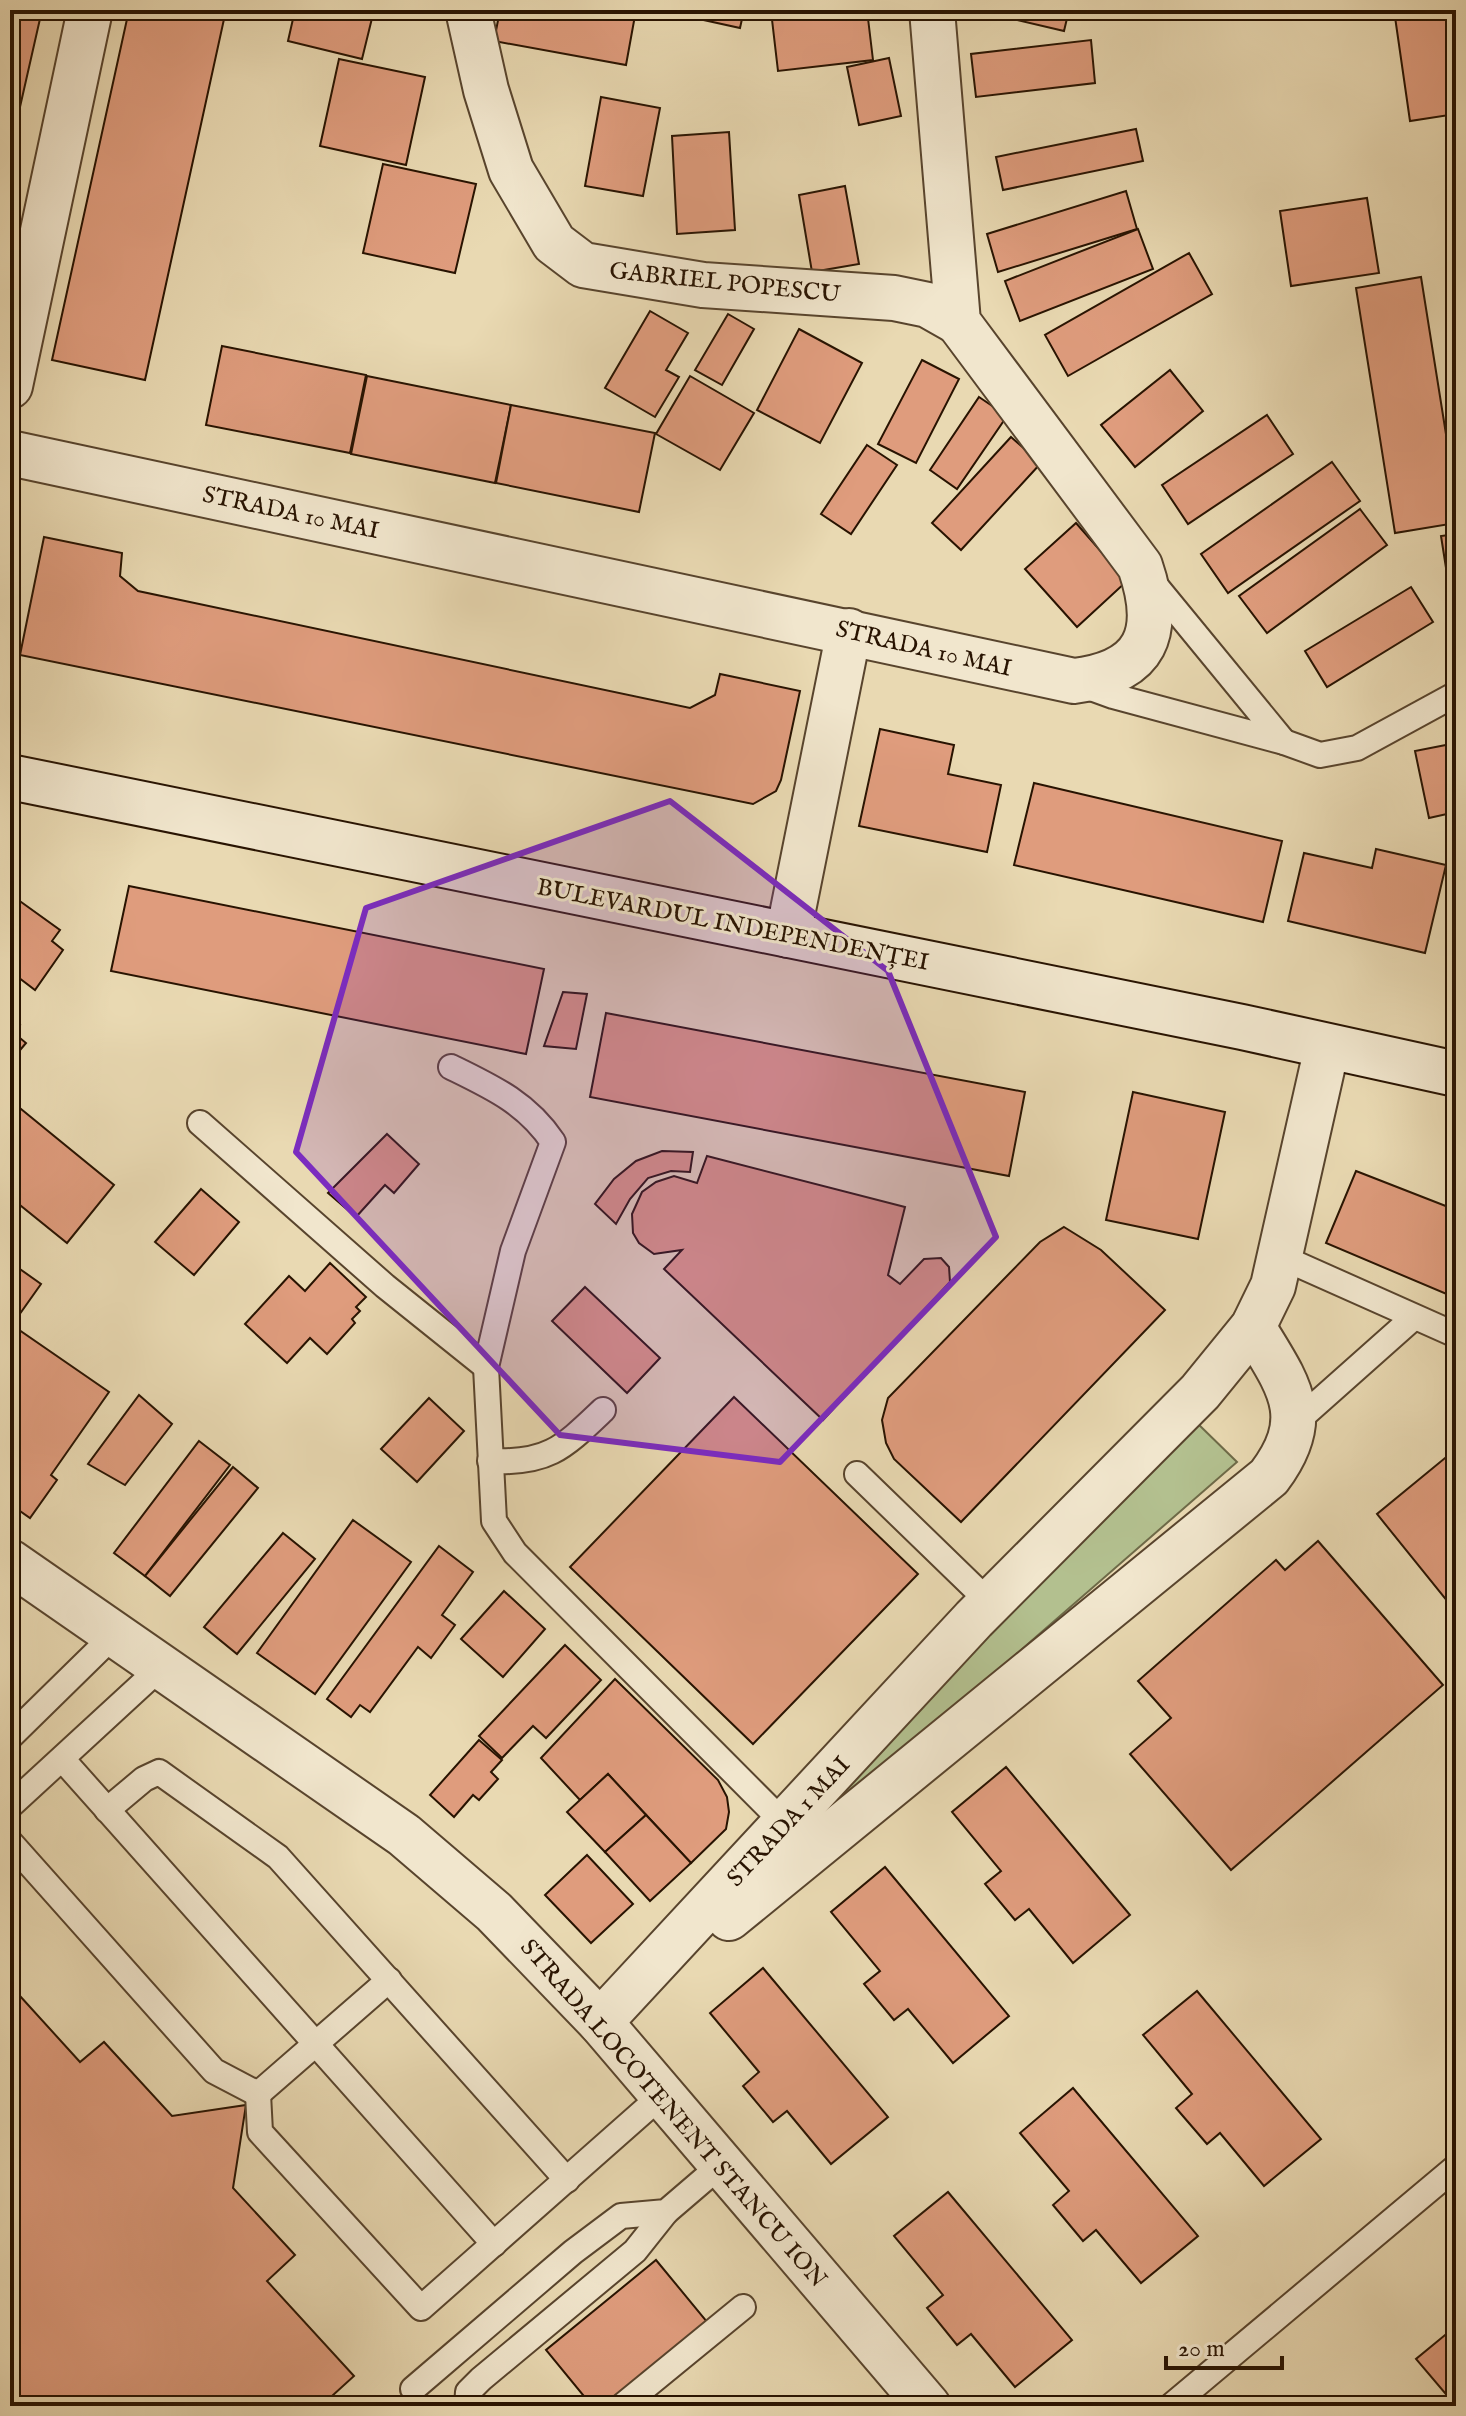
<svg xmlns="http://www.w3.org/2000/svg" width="1466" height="2416" font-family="'IM FELL English',serif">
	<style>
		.green { fill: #b3c08f; stroke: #6e6a48; stroke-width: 2 }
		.building { fill: #df9c7d; stroke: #281301; stroke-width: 2 }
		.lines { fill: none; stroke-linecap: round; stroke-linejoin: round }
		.service-casing { stroke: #58442d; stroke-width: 28 }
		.minor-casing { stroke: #58442d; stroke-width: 48 }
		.tertiary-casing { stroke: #58442d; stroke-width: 48 }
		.secondary-casing { stroke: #281301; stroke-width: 48 }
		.service { stroke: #f1e6cd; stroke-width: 24 }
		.minor { stroke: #f1e6cd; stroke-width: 44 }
		.tertiary { stroke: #f1e6cd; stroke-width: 44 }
		.secondary { stroke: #f1e6cd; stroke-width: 44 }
		.marked { fill: #7b2cbf; fill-opacity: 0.2; stroke: #7b2cbf; stroke-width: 6; stroke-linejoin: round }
		.labels { text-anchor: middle; stroke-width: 6; stroke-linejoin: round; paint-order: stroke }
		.street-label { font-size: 24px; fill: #281301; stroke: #f1e6cd }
	</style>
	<rect width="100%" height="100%" fill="#e9d9b2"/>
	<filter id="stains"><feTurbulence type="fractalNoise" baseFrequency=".0025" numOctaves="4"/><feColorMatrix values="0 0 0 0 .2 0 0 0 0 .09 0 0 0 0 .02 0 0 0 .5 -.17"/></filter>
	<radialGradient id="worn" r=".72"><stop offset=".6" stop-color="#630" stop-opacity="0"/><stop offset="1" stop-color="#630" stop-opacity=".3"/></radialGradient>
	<path class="green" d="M1194 1420 1237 1462 822 1823 812 1812Z"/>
	<g class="building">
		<path d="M10 10H42L10 151Z"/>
		<path d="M129 10H226L145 380 52 360Z"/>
		<path d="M295 10H374L362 59 288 41Z"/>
		<path d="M500 10H636L626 65 494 41Z"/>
		<path d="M658 10H744L740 28Z"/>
		<path d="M867 10 873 60 778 71 771 11Z"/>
		<path d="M975 10H1069L1064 31Z"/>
		<path d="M1394 10H1456V114L1410 121Z"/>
		<path d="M1091 40 1095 83 976 97 971 54Z"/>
		<path d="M889 58 901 116 859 125 847 67Z"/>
		<path d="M339 59 425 77 406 165 320 146Z"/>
		<path d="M601 97 660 108 643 196 585 186Z"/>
		<path d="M1136 129 1143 161 1003 190 996 157Z"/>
		<path d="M729 132 735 230 677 234 672 136Z"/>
		<path d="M383 164 476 184 455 273 363 253Z"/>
		<path d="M845 186 859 264 812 272 799 195Z"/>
		<path d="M1126 191 1137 229 998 272 987 234Z"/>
		<path d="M1367 198 1379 273 1291 286 1280 211Z"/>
		<path d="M1138 229 1153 269 1020 321 1005 281Z"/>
		<path d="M1189 253 1212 294 1068 376 1045 335Z"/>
		<path d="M1421 277 1456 497V523L1395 533 1356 288Z"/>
		<path d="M650 311 688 333 666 370 679 377 655 417 605 388Z"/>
		<path d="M728 314 754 329 722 385 695 370Z"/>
		<path d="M799 329 862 363 820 443 757 410Z"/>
		<path d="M222 346 366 375 350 453 206 425Z"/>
		<path d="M922 360 959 379 916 463 878 444Z"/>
		<path d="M1170 370 1203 411 1135 467 1101 425Z"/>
		<path d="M367 376 511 405 495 483 351 454Z"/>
		<path d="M690 376 754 413 720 470 656 434Z"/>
		<path d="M979 397 1007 416 957 489 930 470Z"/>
		<path d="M511 405 655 433 639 512 496 483Z"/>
		<path d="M1267 415 1293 454 1188 524 1162 485Z"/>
		<path d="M1011 437 1041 463 961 550 932 523Z"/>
		<path d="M867 445 897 465 851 534 821 514Z"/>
		<path d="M1332 462 1360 501 1228 593 1201 554Z"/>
		<path d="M1360 509 1387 545 1267 633 1239 596Z"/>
		<path d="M1076 523 1127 581 1077 627 1025 569Z"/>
		<path d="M1456 534V606H1452L1441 536Z"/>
		<path d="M44 537 122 553 120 576 138 591 690 708 715 695 720 674 800 691 781 780 776 791 753 804 20 655Z"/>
		<path d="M1411 587 1433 622 1327 687 1305 651Z"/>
		<path d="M880 729 954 745 948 774 1001 785 987 852 859 826Z"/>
		<path d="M1456 743V812L1429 818 1415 751Z"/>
		<path d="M1034 783 1282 841 1263 922 1014 865Z"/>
		<path d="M1376 849 1446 865 1425 953 1288 921 1304 853 1372 868Z"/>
		<path d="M129 886 544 969 526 1054 111 971Z"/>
		<path d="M10 894 60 930 52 941 63 950 35 990 10 971Z"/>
		<path d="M563 992 587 994 576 1049 544 1046Z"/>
		<path d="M606 1013 1025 1092 1009 1176 590 1097Z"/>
		<path d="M10 1017 20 1025 14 1033 26 1043 10 1062Z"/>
		<path d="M1133 1092 1225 1112 1198 1239 1106 1220Z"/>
		<path d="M10 1100 114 1185 67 1243 10 1197Z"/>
		<path d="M387 1134 419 1164 394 1193 385 1185 356 1217 328 1193Z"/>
		<path d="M662 1151 693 1152 690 1172 671 1171 648 1178 630 1199 616 1224 595 1204 614 1179 636 1161Z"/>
		<path d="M707 1156 905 1207 888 1275 900 1284 924 1259 941 1258 949 1267 950 1282 823 1420 664 1269 682 1250 654 1254 639 1243 633 1233 632 1214 642 1192 656 1182 674 1176 697 1183Z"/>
		<path d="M1356 1171 1456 1210V1298L1326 1243Z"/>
		<path d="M201 1189 239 1222 194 1275 155 1242Z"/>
		<path d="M1064 1227 1101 1250 1165 1310 961 1522 894 1459 886 1443 882 1420 888 1398 1040 1242Z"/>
		<path d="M10 1262 41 1284 12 1325 109 1392 51 1475 57 1480 30 1518 10 1504Z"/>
		<path d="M330 1263 366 1297 356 1307 360 1311 352 1319 355 1323 327 1354 310 1338 287 1363 245 1324 289 1276 305 1291Z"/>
		<path d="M585 1287 660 1358 627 1393 552 1321Z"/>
		<path d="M139 1395 172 1424 125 1485 88 1464Z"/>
		<path d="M734 1397 918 1574 753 1744 570 1567Z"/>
		<path d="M429 1398 464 1431 417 1482 381 1449Z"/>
		<path d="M199 1441 230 1465 145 1576 114 1553Z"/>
		<path d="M1456 1449V1612L1377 1514Z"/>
		<path d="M233 1467 258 1488 170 1596 145 1576Z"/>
		<path d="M353 1520 411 1562 315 1694 257 1653Z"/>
		<path d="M283 1533 315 1559 237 1654 204 1627Z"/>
		<path d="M1318 1541 1443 1685 1231 1870 1130 1754 1171 1718 1138 1681 1276 1560 1285 1570Z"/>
		<path d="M439 1546 473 1572 442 1615 455 1625 431 1658 418 1647 370 1712 360 1705 351 1717 327 1699Z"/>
		<path d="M504 1591 545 1629 503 1677 461 1639Z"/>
		<path d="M565 1645 601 1680 546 1738 533 1726 502 1758 479 1736Z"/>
		<path d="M615 1679 718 1780 727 1797 729 1812 726 1829 691 1863 608 1774 580 1800 541 1758Z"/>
		<path d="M479 1740 502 1760 491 1772 498 1779 479 1800 473 1795 454 1817 430 1795Z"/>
		<path d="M1006 1767 1130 1915 1073 1963 1029 1909 1015 1920 985 1884 1001 1871 952 1812Z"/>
		<path d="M608 1774 646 1815 605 1852 567 1812Z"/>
		<path d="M646 1815 691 1863 650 1901 605 1852Z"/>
		<path d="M587 1855 633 1904 591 1943 545 1895Z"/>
		<path d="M885 1867 1009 2016 953 2063 908 2009 894 2020 864 1984 880 1971 831 1912Z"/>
		<path d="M763 1968 888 2117 831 2164 787 2111 773 2122 743 2086 759 2072 710 2013Z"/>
		<path d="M10 1985 80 2062 104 2042 172 2116 246 2105 233 2188 295 2255 267 2281 354 2376 321 2406H10Z"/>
		<path d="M1197 1991 1321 2139 1264 2186 1220 2133 1207 2144 1176 2108 1192 2094 1143 2035Z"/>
		<path d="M1073 2088 1198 2236 1141 2283 1096 2230 1083 2241 1053 2205 1069 2191 1020 2133Z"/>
		<path d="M948 2192 1072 2340 1015 2387 971 2334 957 2345 927 2308 943 2295 894 2236Z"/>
		<path d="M656 2260 708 2323 606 2406H592L546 2350Z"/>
		<path d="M1456 2326V2406L1416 2359Z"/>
	</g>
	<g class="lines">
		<defs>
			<g id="service">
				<path d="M1080 684 1113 696 1284 742 1151 580"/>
				<path d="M1284 742 1320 755 1357 748 1456 694"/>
				<path d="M451 1067C492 1087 527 1103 553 1142L513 1251 486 1367 494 1521 515 1553 785 1824"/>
				<path d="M200 1123 385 1286 486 1367"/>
				<path d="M1281 1257 1456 1335"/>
				<path d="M1296 1422 1413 1318"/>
				<path d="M490 1461C548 1464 563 1448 603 1410"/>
				<path d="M857 1474 990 1603"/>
				<path d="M10 1737 114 1635"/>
				<path d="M63 1760 494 2244"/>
				<path d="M10 1806 161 1667"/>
				<path d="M107 1810 144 1779 159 1772 278 1857 567 2180"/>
				<path d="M10 1842 214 2071 258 2094"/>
				<path d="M258 2094 260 2132 421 2308 662 2095"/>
				<path d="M258 2094 389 1980"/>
				<path d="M413 2389 573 2252 621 2216 666 2212 722 2164"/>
				<path d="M467 2406 468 2392 481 2379 635 2251 666 2212"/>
				<path d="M622 2406 743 2307"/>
				<path d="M1171 2406 1456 2167"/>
			</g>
			<g id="minor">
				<path d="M468 10 486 90 511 170 554 243 583 265 703 285 894 298 928 305 958 322"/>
				<path d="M10 386 90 10"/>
				<path d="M10 453 1074 681C1147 672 1163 633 1140 566L958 322 932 10"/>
				<path d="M788 935 849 631"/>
				<path d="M729 1918 1269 1477C1315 1416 1288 1385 1253 1327"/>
				<path d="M600 2022 974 1619 1200 1392 1253 1327 1273 1286 1327 1047"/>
			</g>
			<path id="tertiary" d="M10 1562 404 1835 494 1912 600 2022 928 2406"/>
			<path id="secondary" d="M10 777 1242 1027 1456 1074"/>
		</defs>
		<use href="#service" class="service-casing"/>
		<use href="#minor" class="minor-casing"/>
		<use href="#tertiary" class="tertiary-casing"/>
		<use href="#secondary" class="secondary-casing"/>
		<use href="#service" class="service"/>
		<use href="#minor" class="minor"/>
		<use href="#tertiary" class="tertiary"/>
		<use href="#secondary" class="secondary"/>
	</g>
	<path class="marked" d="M670 801 888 971 996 1237 780 1462 560 1435 296 1152 366 908Z"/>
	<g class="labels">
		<g class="street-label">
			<text transform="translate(725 282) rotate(6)" y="8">GABRIEL POPESCU</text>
			<text transform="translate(291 512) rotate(12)" y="8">STRADA 10 MAI</text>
			<text transform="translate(924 648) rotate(13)" y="8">STRADA 10 MAI</text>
			<text transform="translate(733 924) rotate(11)" y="8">BULEVARDUL INDEPENDENȚEI</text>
			<text transform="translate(788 1821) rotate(-47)" y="8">STRADA 1 MAI</text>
			<text transform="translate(674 2113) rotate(49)" y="8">STRADA LOCOTENENT STANCU ION</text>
		</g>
	</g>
	<rect width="1466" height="2416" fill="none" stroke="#e9d9b2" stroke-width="40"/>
	<rect x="12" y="12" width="1442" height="2392" fill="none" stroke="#281301" stroke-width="4"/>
	<rect x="20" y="20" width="1426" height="2376" fill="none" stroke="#281301" stroke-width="2"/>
	<path d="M1166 2356v12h116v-12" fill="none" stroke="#281301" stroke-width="4"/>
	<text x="1178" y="2356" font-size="24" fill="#281301" stroke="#f1e6cd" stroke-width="6" paint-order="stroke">20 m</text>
	<rect width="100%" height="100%" filter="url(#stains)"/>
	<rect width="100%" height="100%" fill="url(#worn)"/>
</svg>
